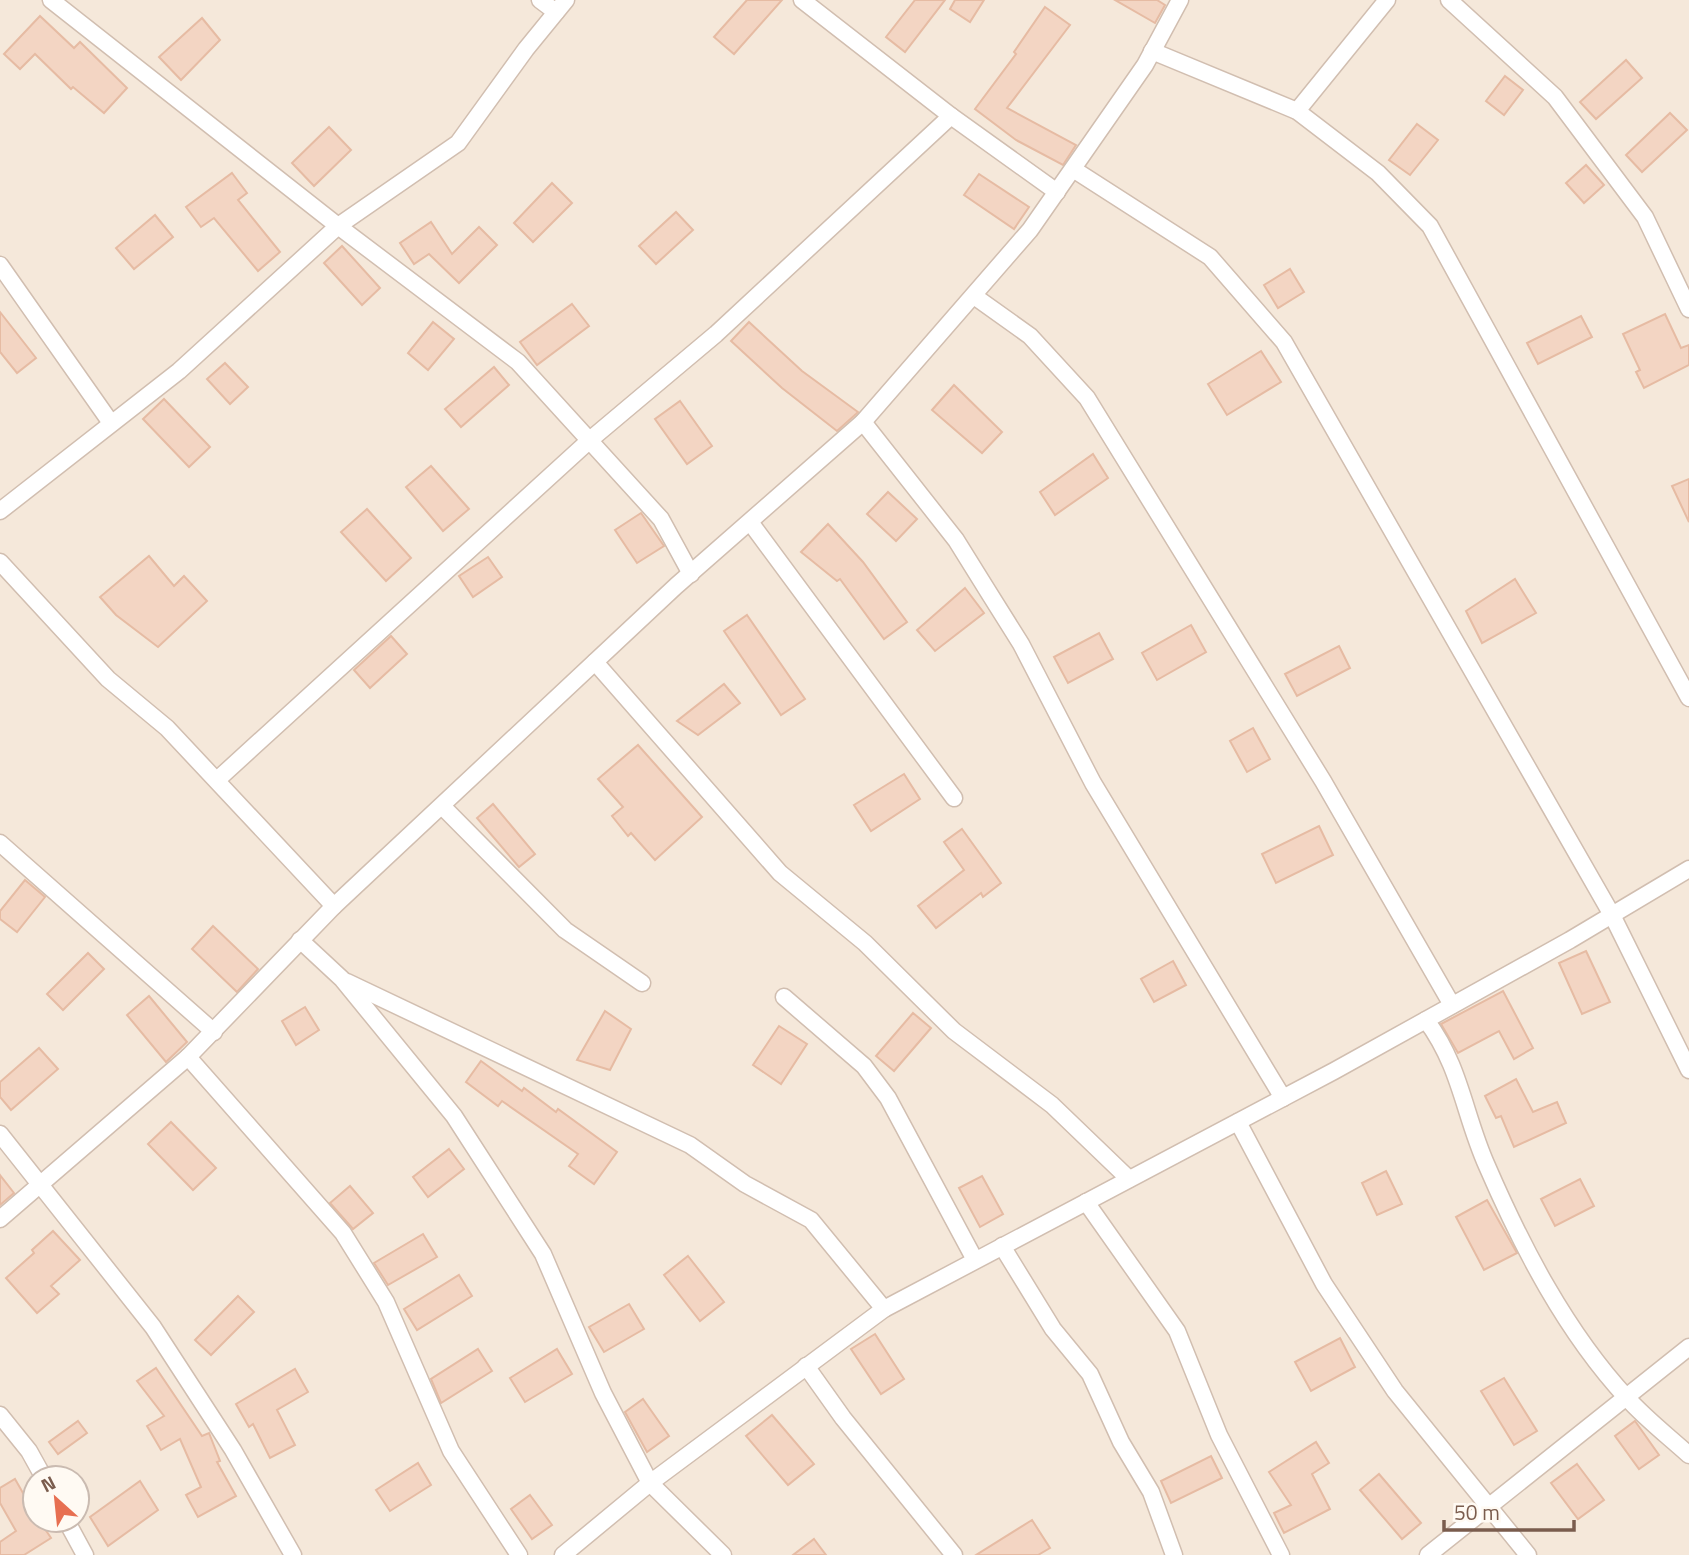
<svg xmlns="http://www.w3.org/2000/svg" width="1689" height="1555" font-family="'Titillium Web',sans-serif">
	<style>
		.residential { fill: #f5e8da; fill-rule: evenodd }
		.building { fill: #f3d5c3; stroke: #e6bba3; stroke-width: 2 }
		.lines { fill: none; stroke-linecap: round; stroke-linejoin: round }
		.minor-casing { stroke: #d1beb0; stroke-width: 19 }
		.minor { stroke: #fff; stroke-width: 16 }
	</style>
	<rect width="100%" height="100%" fill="#fdf6ec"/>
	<path class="residential" d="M0 0H1689V1555H0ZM35 1478H77V1520H35Z"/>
	<g class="building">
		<path d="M747 0H782L734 54 714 37Z"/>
		<path d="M915 0H945L905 52 886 37Z"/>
		<path d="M955 0H984L970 22 950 9Z"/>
		<path d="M1115 0H1157L1165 5 1155 23Z"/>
		<path d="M1045 7 1070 25 1007 108 1076 145 1063 165 1016 140 975 109 1016 54 1014 52Z"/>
		<path d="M40 16 74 48 80 42 127 88 104 113 73 87 71 89 35 54 20 69 4 54Z"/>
		<path d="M202 18 220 40 181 80 159 57Z"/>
		<path d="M1626 60 1642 78 1596 119 1580 102Z"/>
		<path d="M1505 76 1523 90 1504 115 1486 101Z"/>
		<path d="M1670 113 1687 130 1642 172 1626 155Z"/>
		<path d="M1417 124 1438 140 1410 175 1389 160Z"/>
		<path d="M329 127 351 150 314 186 292 163Z"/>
		<path d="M1586 165 1604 185 1584 203 1566 183Z"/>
		<path d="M232 173 247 193 238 200 280 252 258 271 214 218 201 227 186 207Z"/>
		<path d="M979 174 1029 207 1014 229 964 195Z"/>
		<path d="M552 183 572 203 533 242 514 223Z"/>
		<path d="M676 212 693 230 656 264 639 246Z"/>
		<path d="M155 215 173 237 134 269 116 248Z"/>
		<path d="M431 222 452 254 479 227 497 245 459 283 429 254 414 264 400 243Z"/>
		<path d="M342 246 380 288 362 305 324 263Z"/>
		<path d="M1290 269 1304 292 1278 308 1264 285Z"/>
		<path d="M572 304 589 326 537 365 520 342Z"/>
		<path d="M0 312 36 358 17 373 0 352Z"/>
		<path d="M1665 314 1681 348 1689 345V365L1644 388 1636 372 1640 370 1623 334Z"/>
		<path d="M1581 316 1592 337 1538 364 1527 343Z"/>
		<path d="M433 322 454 339 428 370 408 353Z"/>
		<path d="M749 322 802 371 858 412 856 414 837 431 782 388 731 341Z"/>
		<path d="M1261 351 1281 382 1227 415 1208 384Z"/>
		<path d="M225 363 248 387 230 404 207 379Z"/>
		<path d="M494 367 509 385 461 427 445 409Z"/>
		<path d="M954 385 1002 432 982 453 932 410Z"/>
		<path d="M164 399 210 447 189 467 143 419Z"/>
		<path d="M680 401 712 446 687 464 655 419Z"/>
		<path d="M1093 454 1108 478 1055 515 1040 492Z"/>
		<path d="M431 466 469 509 443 531 406 487Z"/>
		<path d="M1689 479V522L1672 486Z"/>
		<path d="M888 492 917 519 896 541 867 514Z"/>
		<path d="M367 509 411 558 386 581 341 532Z"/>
		<path d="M641 513 664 546 637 563 615 530Z"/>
		<path d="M828 524 863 562 907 622 884 639 840 579 837 581 801 552Z"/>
		<path d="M149 556 174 586 184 576 207 601 158 647 116 615 100 597Z"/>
		<path d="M488 557 502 577 473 597 459 576Z"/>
		<path d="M1515 579 1536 613 1482 643 1466 611Z"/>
		<path d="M965 588 984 613 935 651 917 630Z"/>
		<path d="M747 615 805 699 781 715 724 631Z"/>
		<path d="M1191 625 1206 652 1157 680 1142 653Z"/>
		<path d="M1099 633 1113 659 1068 683 1054 657Z"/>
		<path d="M391 636 407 654 370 688 354 670Z"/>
		<path d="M1339 646 1350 668 1297 696 1285 674Z"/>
		<path d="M724 684 740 703 698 735 677 721Z"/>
		<path d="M1253 728 1270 759 1247 772 1230 741Z"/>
		<path d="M638 745 702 817 655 860 631 833 628 836 612 816 623 807 598 779Z"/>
		<path d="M904 774 920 799 871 831 854 805Z"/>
		<path d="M493 804 535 854 519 867 477 818Z"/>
		<path d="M1319 826 1333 855 1276 883 1262 854Z"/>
		<path d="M962 829 1001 883 983 897 981 893 936 928 918 906 964 870 944 842Z"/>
		<path d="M25 880 45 897 17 932 0 919V911Z"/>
		<path d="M213 926 258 969 237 992 192 949Z"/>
		<path d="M1586 951 1610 1002 1582 1014 1559 963Z"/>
		<path d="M88 953 104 969 63 1010 47 994Z"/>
		<path d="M1173 961 1186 985 1154 1002 1141 979Z"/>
		<path d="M1503 991 1533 1048 1514 1059 1499 1031 1458 1053 1441 1024Z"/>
		<path d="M149 996 187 1042 166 1062 127 1015Z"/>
		<path d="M305 1007 319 1030 296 1045 282 1021Z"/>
		<path d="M605 1011 631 1029 610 1070 577 1060Z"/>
		<path d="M913 1013 931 1028 894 1071 876 1056Z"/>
		<path d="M779 1026 807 1044 781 1084 753 1065Z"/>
		<path d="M39 1048 58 1069 11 1110 0 1097V1082Z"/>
		<path d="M481 1061 522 1091 524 1088 556 1112 558 1109 617 1152 594 1184 569 1166 578 1154 502 1101 498 1106 466 1082Z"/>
		<path d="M1516 1079 1533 1112 1557 1102 1566 1123 1514 1147 1501 1116 1496 1118 1485 1096Z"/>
		<path d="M171 1122 216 1168 193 1190 148 1144Z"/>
		<path d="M449 1149 464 1169 428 1197 413 1177Z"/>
		<path d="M1386 1171 1402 1204 1377 1215 1362 1183Z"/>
		<path d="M0 1175 14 1193 0 1205Z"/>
		<path d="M982 1176 1003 1214 980 1227 959 1188Z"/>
		<path d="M1580 1179 1594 1206 1555 1226 1541 1199Z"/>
		<path d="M350 1186 373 1213 353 1229 330 1203Z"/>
		<path d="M1487 1200 1517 1253 1484 1270 1456 1217Z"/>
		<path d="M53 1231 80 1260 51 1286 59 1294 37 1313 6 1278 34 1253 32 1250Z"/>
		<path d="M423 1234 437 1257 388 1285 374 1263Z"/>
		<path d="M688 1256 724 1302 700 1321 664 1275Z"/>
		<path d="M459 1275 472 1296 417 1330 404 1309Z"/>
		<path d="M238 1296 254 1312 211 1355 195 1340Z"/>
		<path d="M629 1304 644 1329 604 1352 589 1327Z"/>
		<path d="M875 1334 904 1379 881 1394 851 1349Z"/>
		<path d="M1340 1338 1355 1367 1311 1391 1295 1362Z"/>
		<path d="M478 1349 492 1371 441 1403 431 1379Z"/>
		<path d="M557 1349 572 1374 525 1402 510 1378Z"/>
		<path d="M156 1368 202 1436 209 1433 220 1461 217 1462 236 1496 198 1517 186 1495 201 1487 180 1439 161 1450 147 1426 164 1416 137 1381Z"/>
		<path d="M295 1369 308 1392 277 1410 295 1445 270 1458 253 1424 249 1427 236 1404Z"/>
		<path d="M1504 1378 1537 1431 1514 1445 1481 1391Z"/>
		<path d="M643 1399 669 1436 647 1452 625 1412Z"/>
		<path d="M772 1415 814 1464 788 1485 746 1436Z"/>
		<path d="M78 1421 87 1433 58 1454 49 1442Z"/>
		<path d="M1635 1421 1659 1455 1639 1469 1615 1436Z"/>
		<path d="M1316 1442 1329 1463 1312 1474 1330 1509 1284 1533 1274 1513 1291 1505 1269 1472Z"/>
		<path d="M1211 1456 1222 1478 1171 1503 1161 1481Z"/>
		<path d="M418 1463 431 1485 390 1511 376 1490Z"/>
		<path d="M1577 1464 1604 1500 1578 1519 1551 1483Z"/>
		<path d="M1379 1474 1421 1523 1402 1539 1360 1490Z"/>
		<path d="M15 1479 35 1514V1520H39L51 1538 24 1555H0V1542L16 1531 0 1503V1488Z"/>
		<path d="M140 1481 158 1510 108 1546 90 1517Z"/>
		<path d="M530 1495 552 1525 532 1539 511 1509Z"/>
		<path d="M1032 1520 1050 1548 1038 1555H976Z"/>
		<path d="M814 1539 826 1555H793Z"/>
	</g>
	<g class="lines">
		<defs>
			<g id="minor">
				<path d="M51 0 338 226 518 362 661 519 691 574"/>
				<path d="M540 0 556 12"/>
				<path d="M802 0 951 116 1057 192"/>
				<path d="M1449 0 1555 97 1645 217 1689 309"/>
				<path d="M1152 51 1297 111 1378 173 1430 226 1689 698"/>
				<path d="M1297 111 1387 0"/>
				<path d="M1073 169 1210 257 1284 342 1612 915 1689 1070"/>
				<path d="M0 265 111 423"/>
				<path d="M974 296 1030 336 1087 398 1323 781 1452 1005"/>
				<path d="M863 422 956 540 989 593 1021 644 1093 783 1283 1098"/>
				<path d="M0 511 179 371 338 226 458 143 526 49 566 0"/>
				<path d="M750 522 954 798"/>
				<path d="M0 562 108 679 167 728 334 906"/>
				<path d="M595 662 780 873 865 943 954 1031 1052 1105 1129 1179"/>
				<path d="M217 780 591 439 716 334 951 116"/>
				<path d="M442 806 565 930 642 983"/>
				<path d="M0 843 214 1032"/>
				<path d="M300 940 342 979 454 1116 543 1254 603 1393 650 1483 723 1555"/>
				<path d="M347 982 690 1145 745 1184 811 1220 884 1309"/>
				<path d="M784 997 864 1066 888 1098 975 1260"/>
				<path d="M1426 1020C1461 1067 1464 1115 1487 1166 1522 1247 1566 1332 1627 1398 1646 1419 1668 1436 1689 1455"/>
				<path d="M188 1057 343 1233 386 1302 451 1451 519 1555"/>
				<path d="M1238 1122 1324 1284 1395 1391 1528 1555"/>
				<path d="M0 1134 153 1327 233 1450 293 1555"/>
				<path d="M1086 1202 1177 1331 1219 1435 1281 1555"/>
				<path d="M0 1219 188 1057 334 906 676 586 863 422 1030 230 1145 65 1180 0"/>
				<path d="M1002 1246 1053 1329 1090 1374 1121 1442 1151 1492 1174 1555"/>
				<path d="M806 1366 843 1418 954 1555"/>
				<path d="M0 1415 29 1451 44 1478"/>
				<path d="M66 1520 85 1555"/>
				<path d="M563 1555 650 1483 884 1309 1334 1071 1570 940 1689 869"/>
				<path d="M1428 1555 1689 1347"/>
			</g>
		</defs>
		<use href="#minor" class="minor-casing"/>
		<use href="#minor" class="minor"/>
	</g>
	<g transform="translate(56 1499) rotate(333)"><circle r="33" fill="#fffaf3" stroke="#cabbb1" stroke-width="2"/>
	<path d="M0-5L12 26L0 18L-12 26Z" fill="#e76f51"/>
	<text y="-10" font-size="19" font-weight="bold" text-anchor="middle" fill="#7a5c4d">N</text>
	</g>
	<path d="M1444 1520v10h130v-10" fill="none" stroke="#7a5c4d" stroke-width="3.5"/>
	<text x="1454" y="1520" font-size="21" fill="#7a5c4d" stroke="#fffaf3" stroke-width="5" paint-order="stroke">50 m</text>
</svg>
